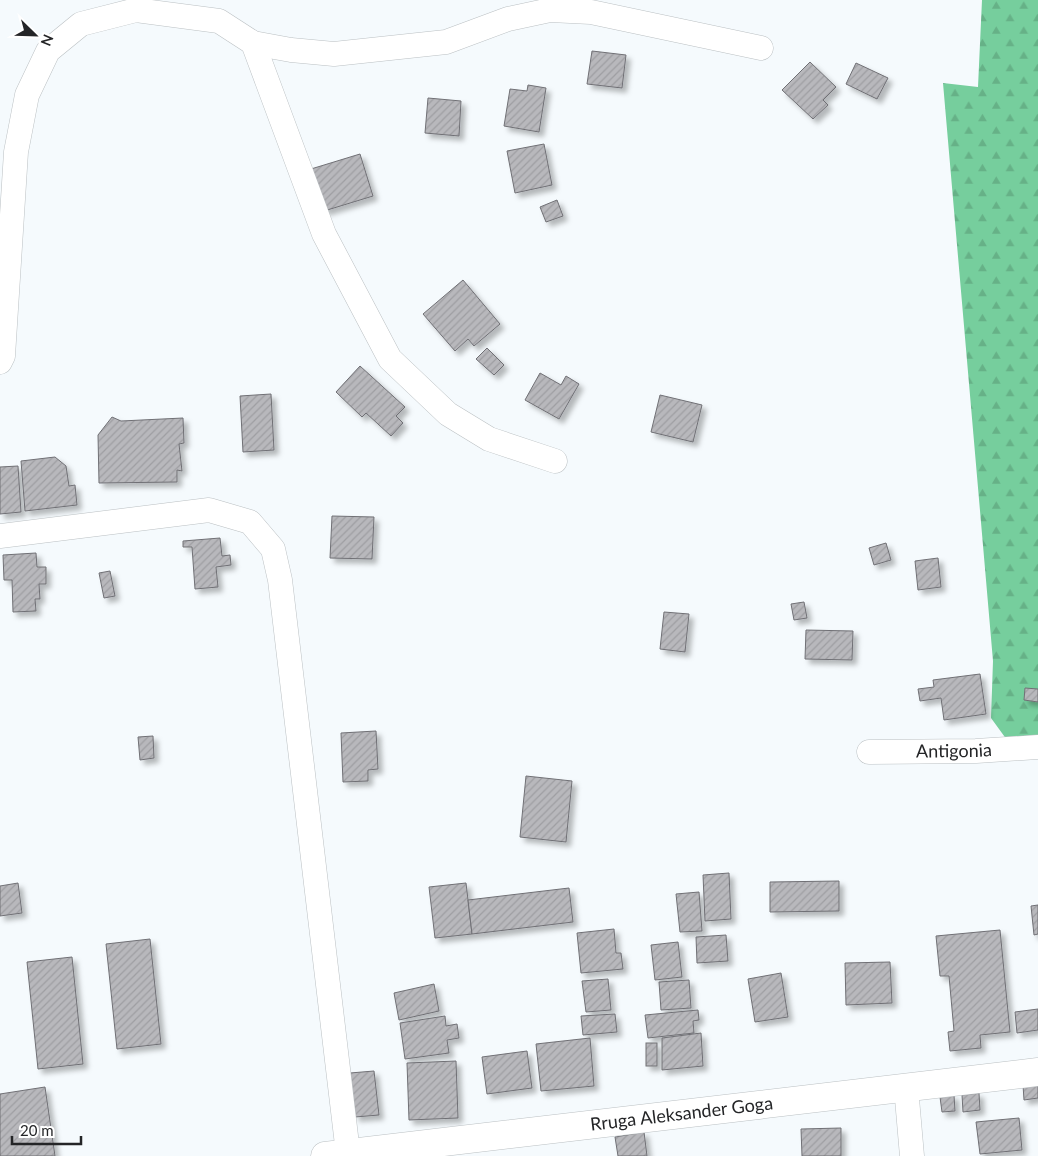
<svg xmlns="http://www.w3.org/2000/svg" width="1038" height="1156" font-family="Lato,sans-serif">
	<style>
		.forest { fill: url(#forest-firs) }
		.building { fill: url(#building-hatch); stroke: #707075; filter: url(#shadow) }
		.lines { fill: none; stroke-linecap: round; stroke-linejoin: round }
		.minor-casing { stroke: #bbc0c3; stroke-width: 25 }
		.secondary-casing { stroke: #bbc0c3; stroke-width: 29 }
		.minor { stroke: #fff; stroke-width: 24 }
		.secondary { stroke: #fff; stroke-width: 28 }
		.labels { text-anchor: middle; stroke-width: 5; stroke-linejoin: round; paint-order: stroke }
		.street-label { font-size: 18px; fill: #242527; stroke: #fff }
	</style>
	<defs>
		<pattern id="forest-firs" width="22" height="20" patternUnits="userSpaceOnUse" patternTransform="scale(1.25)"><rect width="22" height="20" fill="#76ce9d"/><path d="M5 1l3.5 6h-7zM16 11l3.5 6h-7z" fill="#66b187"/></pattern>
		<pattern id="building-hatch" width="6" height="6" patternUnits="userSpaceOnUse" patternTransform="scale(1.25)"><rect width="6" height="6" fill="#b8b8bc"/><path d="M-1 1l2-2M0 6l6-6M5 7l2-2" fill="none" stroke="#9e9ea2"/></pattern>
		<filter id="shadow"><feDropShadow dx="4.5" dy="4.5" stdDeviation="2.5" flood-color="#0004"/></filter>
	</defs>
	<rect width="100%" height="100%" fill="#f5fafd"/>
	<path class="forest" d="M982 0H1038V737L1007 740 991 718 993 661 943 83 978 87Z"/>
	<g class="building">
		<path d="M592 51 626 55 622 88 587 84Z"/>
		<path d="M810 62 836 87 823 100 828 105 813 119 782 90Z"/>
		<path d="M856 63 888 78 877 99 846 84Z"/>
		<path d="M528 85 546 88 539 132 504 126 510 89 527 91Z"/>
		<path d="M428 98 461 101 459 136 425 133Z"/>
		<path d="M544 144 552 185 515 193 507 151Z"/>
		<path d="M360 154 373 196 324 211 311 169Z"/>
		<path d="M557 200 563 216 546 222 540 207Z"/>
		<path d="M463 280 500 324 474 346 468 339 455 351 423 314Z"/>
		<path d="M487 348 504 365 494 375 476 359Z"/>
		<path d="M360 366 405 407 396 416 403 423 391 436 366 413 362 417 336 392Z"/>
		<path d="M540 373 561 385 566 376 579 384 559 419 525 400Z"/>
		<path d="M271 394 274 450 243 452 240 396Z"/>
		<path d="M660 395 702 405 693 442 651 432Z"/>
		<path d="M112 417 121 421 183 418 184 443 179 444 182 471 177 470V482L99 483 98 435Z"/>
		<path d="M55 457 66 466 69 486 75 485 77 505 25 511 21 461Z"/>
		<path d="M18 466 21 512 0 514V467Z"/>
		<path d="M332 516 374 517 372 559 330 558Z"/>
		<path d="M220 538 222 556 230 555 231 565 216 567 218 587 195 589 192 547H183V541Z"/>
		<path d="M886 543 891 560 874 565 869 548Z"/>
		<path d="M36 553 37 567H46V584H39L40 599H35L36 611 13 612 12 580H4L3 555Z"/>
		<path d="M938 558 941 587 918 590 915 561Z"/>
		<path d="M110 571 115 596 104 598 99 573Z"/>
		<path d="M804 602 807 618 794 620 791 604Z"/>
		<path d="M664 612 689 614 685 652 660 649Z"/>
		<path d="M806 630 853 631 852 660 805 659Z"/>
		<path d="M980 674 986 714 944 720 941 698 920 701 918 689 934 687 933 680Z"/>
		<path d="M1025 688 1038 689V702L1024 700Z"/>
		<path d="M376 731 378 769 368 770V781L343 782 341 733Z"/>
		<path d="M153 736 154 758 140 760 138 737Z"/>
		<path d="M526 776 572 781 566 842 520 837Z"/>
		<path d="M729 873 731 919 705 921 703 875Z"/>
		<path d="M839 881V911L770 912V882Z"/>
		<path d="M18 883 22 913 0 916V886Z"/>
		<path d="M466 883 472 934 435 938 429 887Z"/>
		<path d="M569 888 573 922 472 934 468 900Z"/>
		<path d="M699 892 702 931 680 932 676 894Z"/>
		<path d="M1038 905V934L1034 935 1031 906Z"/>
		<path d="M614 929 616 953H621L623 969 581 973 577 933Z"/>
		<path d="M1000 930 1010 1032 980 1035 981 1048 950 1051 948 1032 954 1031 949 976H940L936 936Z"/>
		<path d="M726 935 728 961 697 963 696 937Z"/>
		<path d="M150 939 161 1044 117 1049 106 944Z"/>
		<path d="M678 942 682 977 655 980 651 945Z"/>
		<path d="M72 957 83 1064 38 1069 27 962Z"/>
		<path d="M890 962 892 1003 846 1005 845 963Z"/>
		<path d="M781 973 788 1017 755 1022 748 979Z"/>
		<path d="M608 979 611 1010 586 1012 582 981Z"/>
		<path d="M689 980 691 1008 661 1010 659 982Z"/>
		<path d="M434 984 439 1011 399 1020 394 993Z"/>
		<path d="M1038 1009V1030L1017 1033 1015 1012Z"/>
		<path d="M698 1010 699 1020 693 1021 694 1033 648 1038 645 1015Z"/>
		<path d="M615 1014 617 1032 583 1035 581 1016Z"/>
		<path d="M445 1016 446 1026 457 1024 459 1038 447 1040 449 1053 405 1059 400 1023Z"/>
		<path d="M701 1033 703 1066 662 1070V1038Z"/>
		<path d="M590 1038 594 1086 541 1091 536 1044Z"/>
		<rect x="646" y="1043" width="11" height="23"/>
		<path d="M527 1051 532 1088 487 1094 482 1057Z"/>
		<path d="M456 1061 458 1118 409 1120 407 1063Z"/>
		<path d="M374 1071 379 1115 355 1117 350 1073Z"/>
		<path d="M1038 1083V1098L1024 1100 1023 1085Z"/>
		<path d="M45 1087 55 1156H0V1094Z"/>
		<path d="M979 1093 980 1110 963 1112 962 1095Z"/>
		<path d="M954 1095 955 1111 942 1112 940 1097Z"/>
		<path d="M1019 1118 1022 1150 980 1154 976 1122Z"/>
		<path d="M841 1128V1156H802L801 1129Z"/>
		<path d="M644 1132 647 1156H618L615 1137Z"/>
	</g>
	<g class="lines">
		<defs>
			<g id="minor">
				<path d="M253 43 324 234 390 359 448 414 489 439 555 461"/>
				<path d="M0 362 3 356 16 152 27 95 48 51 81 24 136 10 219 21 253 43 291 50 334 54 446 42 508 19 550 10 591 12 761 48"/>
				<path d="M0 536 209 510 250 522 273 549 280 580 348 1153"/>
				<path id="s1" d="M869 752 976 751 1038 747"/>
				<path d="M906 1087 912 1156"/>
			</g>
			<g id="secondary">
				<path id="s2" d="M325 1156 1038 1072"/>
			</g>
		</defs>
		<use href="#minor" class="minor-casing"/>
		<use href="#secondary" class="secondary-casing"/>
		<use href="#minor" class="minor"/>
		<use href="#secondary" class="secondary"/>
	</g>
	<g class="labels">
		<g class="street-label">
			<text dy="6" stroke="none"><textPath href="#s1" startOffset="85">Antigonia</textPath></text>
			<text dy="6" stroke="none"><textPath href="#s2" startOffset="359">Rruga Aleksander Goga</textPath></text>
		</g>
	</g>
	<g transform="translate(35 35) rotate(113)" stroke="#ffffff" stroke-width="4" paint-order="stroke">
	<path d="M0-4L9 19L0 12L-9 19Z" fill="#242527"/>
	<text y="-8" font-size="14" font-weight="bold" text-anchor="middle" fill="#242527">N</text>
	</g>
	<path d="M12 1136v8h69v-8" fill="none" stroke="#242527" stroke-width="2.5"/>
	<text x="20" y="1136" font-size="15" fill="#242527" stroke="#ffffff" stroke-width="4" paint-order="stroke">20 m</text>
</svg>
